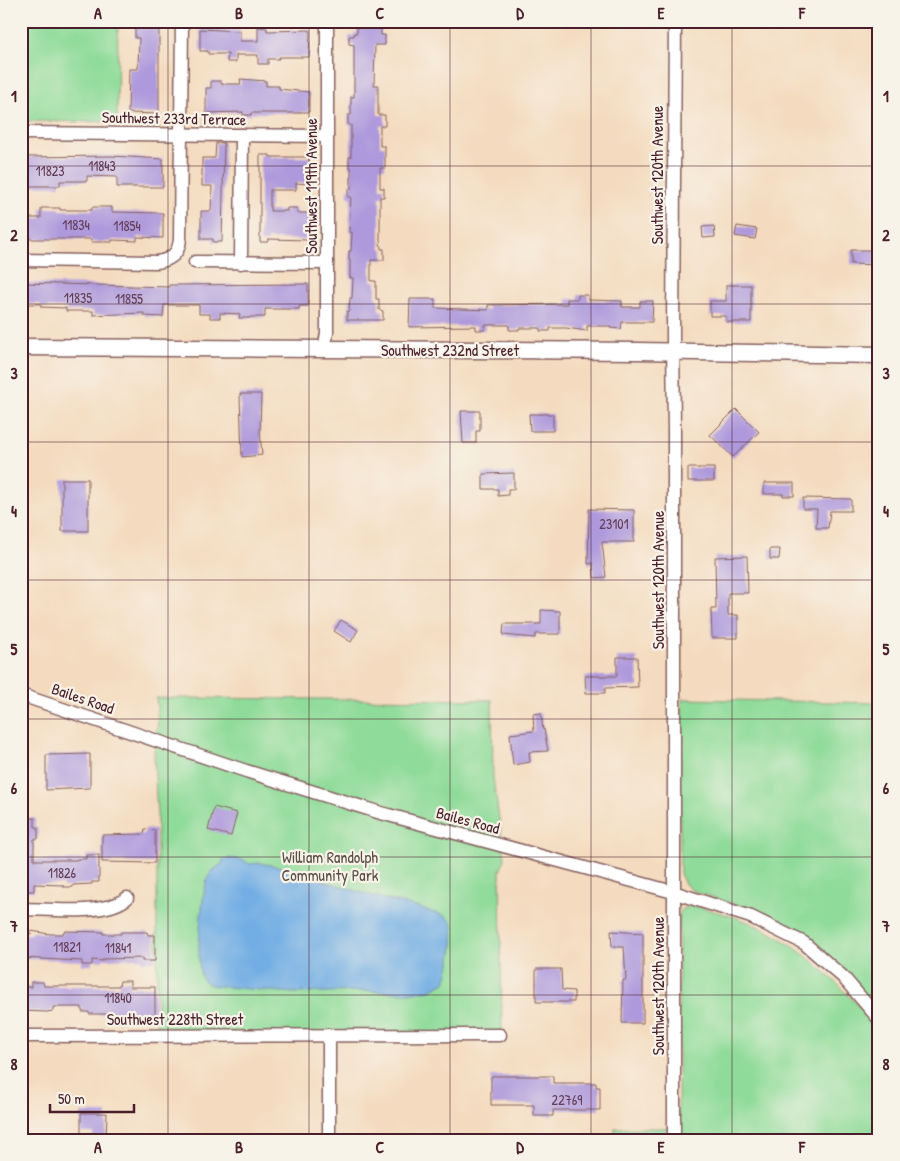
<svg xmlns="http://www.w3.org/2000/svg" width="900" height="1161" font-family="'Patrick Hand',sans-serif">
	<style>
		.green { fill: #8fdb99; stroke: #6c7d62 }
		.water { fill: #72aee4; stroke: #5e6688 }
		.building { fill: #ae99dc }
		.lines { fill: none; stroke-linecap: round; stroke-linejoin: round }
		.minor-casing { stroke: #86615f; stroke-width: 15 }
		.tertiary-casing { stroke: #86615f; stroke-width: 19 }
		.minor { stroke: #fff; stroke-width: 12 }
		.tertiary { stroke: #fff; stroke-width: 16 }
		.grid { fill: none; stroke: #4a1f2b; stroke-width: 1; stroke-opacity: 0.55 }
		.labels { text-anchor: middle; stroke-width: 4.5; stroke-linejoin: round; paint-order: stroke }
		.number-label { font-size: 14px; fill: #633e57 }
		.street-label { font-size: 16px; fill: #4a1f2b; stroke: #f7f3e8 }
		.park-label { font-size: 16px; fill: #5b4e46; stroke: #f7f3e8 }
		.neatline { fill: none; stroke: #4a1f2b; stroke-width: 2 }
		.grid-label { font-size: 16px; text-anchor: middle; font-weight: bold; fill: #4a1f2b }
	</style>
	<rect width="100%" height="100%" fill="#f7f3e8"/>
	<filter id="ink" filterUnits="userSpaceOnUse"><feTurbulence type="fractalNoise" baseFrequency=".02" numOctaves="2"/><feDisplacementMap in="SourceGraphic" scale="10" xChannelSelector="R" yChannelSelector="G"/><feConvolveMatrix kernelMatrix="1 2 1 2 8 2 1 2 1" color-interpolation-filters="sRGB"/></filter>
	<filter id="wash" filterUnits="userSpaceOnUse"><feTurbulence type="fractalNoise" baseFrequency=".0096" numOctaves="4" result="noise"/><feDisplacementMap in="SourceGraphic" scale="20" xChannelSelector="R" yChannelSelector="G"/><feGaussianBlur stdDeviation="1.12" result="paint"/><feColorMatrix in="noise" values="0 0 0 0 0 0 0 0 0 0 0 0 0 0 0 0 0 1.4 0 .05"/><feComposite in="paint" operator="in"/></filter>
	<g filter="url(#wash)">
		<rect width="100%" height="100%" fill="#f4dbbf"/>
		<g class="green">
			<path d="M21 21H118L117 122 21 121Z"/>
			<path d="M156 698 492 700 493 778 505 859 500 871 502 1034 157 1032V817L154 753 158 721Z"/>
			<path d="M682 699 879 703V1011L782 925 746 908 693 891 685 884 680 874V753L682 730Z"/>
			<path d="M692 905C712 911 732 915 750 923 805 946 840 985 879 1029V1140H381V1138H615V1128H678L679 915 681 910Z"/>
		</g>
		<path class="water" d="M229 858 244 860 249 864 260 863 302 871 318 879 370 895 420 908C429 913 442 912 450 920 459 928 449 971 445 982L430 990 409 993 364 991 294 993 216 986C211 985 206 984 203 980 194 967 202 892 208 877 211 871 217 867 222 864L223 860Z"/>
		<g id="blocks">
			<g class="building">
				<path d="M135 21H159V114L128 113 129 69H138L139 38H135Z"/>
				<path d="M357 22H381V35H385V45H375L374 85H378V115H385V126H380V146H385V168H380V188H384V197H380V239L381 249H384V260H371V281H376V299H379V310L383 311V320H347V311H349L350 298H352L353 278H350V260H349V251H351L352 232H349L351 197H348V189H351V167H349V157H351V125H348V115H351V97H354V45L349 44V36H354V33H357Z"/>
				<path d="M258 27 267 28V31L310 30 309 57H279V59H268V64H258V55H236V62H227L228 54H208V51H200V29L240 31V41H258Z"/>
				<path d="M240 79 266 81V86H279V89L309 92V112H300V113H251V115H243V112L206 113V88H211V81H221V84H241Z"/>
				<path d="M216 143H224L222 242H213V239H201V211H211L212 186H202V158H215Z"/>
				<path d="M260 155H270V157H309L308 184 296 183V190H270V211H287V208H297V213H309L308 240 268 239V242H260Z"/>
				<path d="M112 156 163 159V187H117V177L87 176V181H60V186H21V157Z"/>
				<path d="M92 207H112V212L163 213V238L137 237V241L112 240V242H91V239H21V218H41V208H60V210H92Z"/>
				<path d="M714 226 715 237 703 238 702 227Z"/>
				<path d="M737 226 757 229 755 239 735 236Z"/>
				<path d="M851 250H878V265L851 264Z"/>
				<path d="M21 283 169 287V285L308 284V306H299V309H265V317H250V318H239L240 314 220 313V318H210V314H199V305H164L163 317 144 316V313L93 315V311H66V308L41 307V304H21Z"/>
				<path d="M726 285H751V322H726V316H710V301H726Z"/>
				<path d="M578 295H588V300L622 301V307H640V301H653L652 322H622L621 329 610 328V326H587V331L566 328H550V331H540V328H519V330H509V325H485V330H476V326L409 327 410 299H435V308L488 310V305L567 304V299H578Z"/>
				<path d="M240 394H261L260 432 262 455 242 457Z"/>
				<path d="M736 409 759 432 733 457 710 435Z"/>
				<path d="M461 411H480V431H476V443H463Z"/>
				<path d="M529 414H553V431H530Z"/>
				<rect x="688" y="468" width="26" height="13"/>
				<path d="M514 473V489H508V495L498 496V489H483V474Z"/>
				<rect x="62" y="479" width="26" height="52"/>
				<path d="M764 483H794V496H783V494H764Z"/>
				<path d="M803 498 851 499V511H830L828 528H816L817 509H803Z"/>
				<path d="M589 509 634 510V542H602L606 577 594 578 593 563 588 564Z"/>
				<path d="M770 549H780L779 559H770Z"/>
				<path d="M747 556 748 593H728V615H738V638H712L711 609H716L715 557Z"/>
				<path d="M541 610 560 611V634H536L535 638 503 635 504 624H541Z"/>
				<path d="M341 620 358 630 351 642 334 631Z"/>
				<path d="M617 657H637L638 687 605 688V693H586L585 676H617Z"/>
				<path d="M541 713 543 730 544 729 548 751 529 752 530 762 513 765 510 734 534 731 533 714Z"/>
				<path d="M90 754V788L46 790V755Z"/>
				<path d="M214 807 237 813 231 836 208 830Z"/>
				<path d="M21 818H35V827H38V839H34V860H77V859H86V855H99V882H92V884L73 885V887H63V885L34 884V891H21Z"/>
				<path d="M145 829 155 830V863L102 862V835L144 834Z"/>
				<path d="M31 931 50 934H63L64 931 103 932V934H121V932H147L148 935H155V961H142V958L103 959V961L92 960V965H82V961L21 958V934H31Z"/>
				<path d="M611 931 643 933V1023H622L623 980H626L624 947H612Z"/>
				<path d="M536 969H561L562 990 574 991V1002H536Z"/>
				<path d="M120 981H130V987H155V1015H130V1017L120 1016 121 1014H89V1012H82V1007H53V1011L47 1012 21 1011V987H31V982H43L44 986H119Z"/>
				<path d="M491 1076H553V1083H596V1087H600V1110H553V1116H534V1105H491Z"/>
				<path d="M81 1113H107L106 1139H93V1133H81Z"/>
			</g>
		</g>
	</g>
	<g filter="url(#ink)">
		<use href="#blocks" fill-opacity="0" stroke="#86615f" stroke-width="1"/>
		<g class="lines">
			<defs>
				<g id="minor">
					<path d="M21 133 327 136"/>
					<path d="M21 260 157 262C170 260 179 254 180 239L182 21"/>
					<path d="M195 262 327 263"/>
					<path d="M241 263 242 135"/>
					<path d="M324 350 327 333V21"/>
					<path d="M21 695 246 771 381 813 585 868 673 892 751 917 804 943 843 977 879 1019"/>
					<path d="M21 909C49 909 106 916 127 898"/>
					<path d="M329 1035V1140"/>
					<path d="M21 1036 500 1035"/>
					<path d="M674 1140V431L673 335 675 21"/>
				</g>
				<path id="tertiary" d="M21 347 638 351 879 355"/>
			</defs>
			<use href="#minor" class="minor-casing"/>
			<use href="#tertiary" class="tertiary-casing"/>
			<use href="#minor" class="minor"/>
			<use href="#tertiary" class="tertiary"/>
		</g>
	</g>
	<path class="grid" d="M168 21V1140M309 21V1140M450 21V1140M591 21V1140M732 21V1140M21 166H879M21 304H879M21 442H879M21 580H879M21 719H879M21 857H879M21 995H879"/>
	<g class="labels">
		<g class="number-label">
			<text x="102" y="171">11843</text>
			<text x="50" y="176">11823</text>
			<text x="76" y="230">11834</text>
			<text x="127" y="231">11854</text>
			<text x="78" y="303">11835</text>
			<text x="129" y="304">11855</text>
			<text x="614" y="529">23101</text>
			<text x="62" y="878">11826</text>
			<text x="67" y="952">11821</text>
			<text x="118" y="953">11841</text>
			<text x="118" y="1003">11840</text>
			<text x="567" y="1105">22769</text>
		</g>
		<g class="street-label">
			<text transform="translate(174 118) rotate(1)" y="6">Southwest 233rd Terrace</text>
			<text transform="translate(657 175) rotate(-90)" y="6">Southwest 120th Avenue</text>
			<text transform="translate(311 186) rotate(-90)" y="6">Southwest 119th Avenue</text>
			<text x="450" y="356">Southwest 232nd Street</text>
			<text transform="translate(658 580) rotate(-90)" y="6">Southwest 120th Avenue</text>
			<text transform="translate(83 698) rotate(19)" y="6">Bailes Road</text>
			<text transform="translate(468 820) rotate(15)" y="6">Bailes Road</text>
			<text transform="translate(658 986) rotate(-90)" y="6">Southwest 120th Avenue</text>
			<text x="175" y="1025">Southwest 228th Street</text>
		</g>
		<g class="park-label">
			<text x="330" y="863">William Randolph<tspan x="330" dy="18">Community Park</tspan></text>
		</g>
	</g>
	<rect width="900" height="1161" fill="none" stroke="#f7f3e8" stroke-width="55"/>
	<path d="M50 1104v8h84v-8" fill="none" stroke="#4a1f2b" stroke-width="2.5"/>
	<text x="58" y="1104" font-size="15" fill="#4a1f2b" stroke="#f7f3e8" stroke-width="4" paint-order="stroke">50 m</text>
	<rect x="28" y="28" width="844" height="1106" class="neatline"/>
	<g class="grid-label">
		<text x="98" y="19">A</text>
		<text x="239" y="19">B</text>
		<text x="380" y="19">C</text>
		<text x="520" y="19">D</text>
		<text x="661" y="19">E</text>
		<text x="802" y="19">F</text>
		<text x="14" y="102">1</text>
		<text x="886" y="102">1</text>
		<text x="14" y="241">2</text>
		<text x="886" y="241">2</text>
		<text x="14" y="379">3</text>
		<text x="886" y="379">3</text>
		<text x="14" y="517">4</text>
		<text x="886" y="517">4</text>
		<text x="14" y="655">5</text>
		<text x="886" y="655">5</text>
		<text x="14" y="794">6</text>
		<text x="886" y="794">6</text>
		<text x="14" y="932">7</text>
		<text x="886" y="932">7</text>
		<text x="14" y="1070">8</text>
		<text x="886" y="1070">8</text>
		<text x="98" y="1153">A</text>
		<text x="239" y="1153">B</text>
		<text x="380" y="1153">C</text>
		<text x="520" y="1153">D</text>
		<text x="661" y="1153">E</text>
		<text x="802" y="1153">F</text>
	</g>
</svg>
